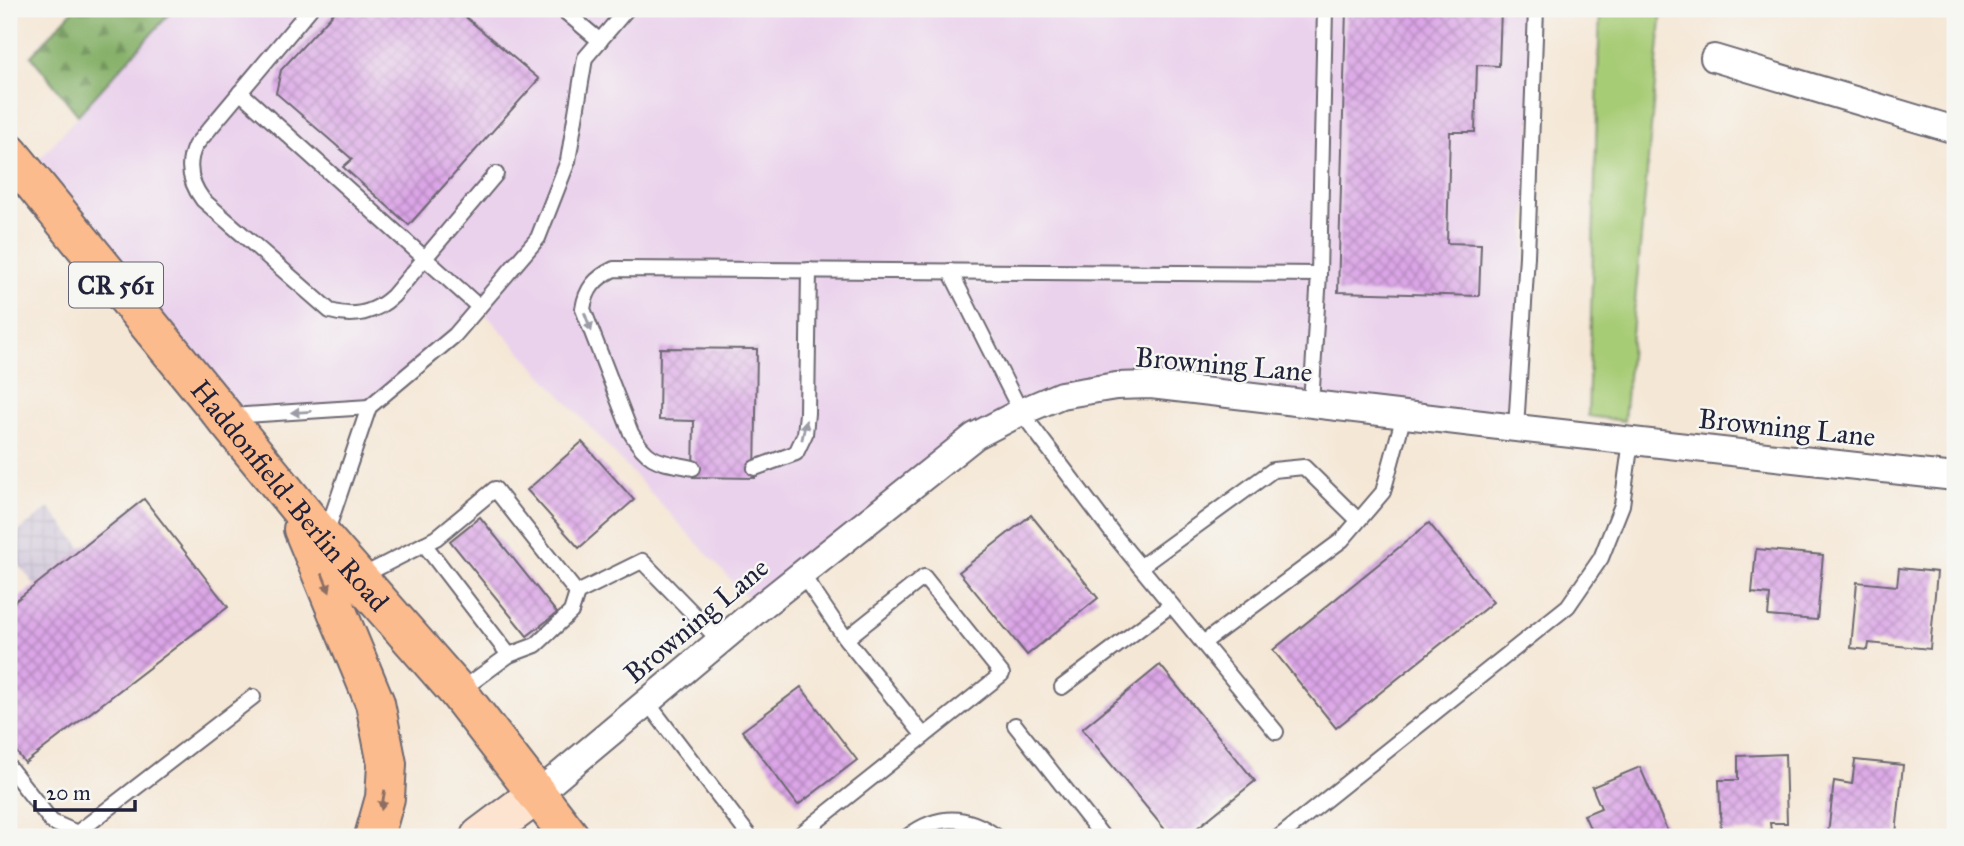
<svg xmlns="http://www.w3.org/2000/svg" width="1964" height="846" font-family="'IM FELL Great Primer',serif">
	<style>
		.built { fill: #ead1ec }
		.industrial { fill: url(#industrial-grid) }
		.green { fill: #a7cc76; stroke: #647758; stroke-width: 2 }
		.forest { fill: url(#forest-firs); stroke: #546951; stroke-width: 2 }
		.building { fill: url(#building-cross-hatch) }
		.lines { fill: none; stroke-linecap: round; stroke-linejoin: round }
		.service-casing { stroke: #6c6771; stroke-width: 18 }
		.minor-casing { stroke: #6c6771; stroke-width: 30 }
		.secondary-casing { stroke: #6c6771; stroke-width: 42 }
		.primary-casing { stroke: #6c6771; stroke-width: 42 }
		.service { stroke: #fff; stroke-width: 14 }
		.minor { stroke: #fff; stroke-width: 26 }
		.secondary { stroke: #fde4d1; stroke-width: 38 }
		.primary { stroke: #fbbb8c; stroke-width: 38 }
		.oneway { fill: #9c9ca7 }
		.oneway2 { fill: #8e6e64 }
		.labels { text-anchor: middle; stroke-width: 5; stroke-linejoin: round; paint-order: stroke }
		.shield { fill: #f6f6f2; stroke: #626272; stroke-width: 2 }
		.shield-label { font-size: 26px; font-weight: bold; fill: #22223b }
		.street-label { font-size: 28px; fill: #22223b; stroke: #f6f6f2 }
	</style>
	<defs>
		<pattern id="industrial-grid" width="8" height="8" patternUnits="userSpaceOnUse" patternTransform="scale(1.75)"><rect width="8" height="8" fill="#cabfd6"/><path d="M0 4h8M4 0v8" fill="none" stroke="#ada4b9"/></pattern>
		<pattern id="forest-firs" width="22" height="20" patternUnits="userSpaceOnUse" patternTransform="scale(1.75)"><rect width="22" height="20" fill="#85b067"/><path d="M5 1l3.5 6h-7zM16 11l3.5 6h-7z" fill="#6c8f56"/></pattern>
		<pattern id="building-cross-hatch" width="8" height="8" patternUnits="userSpaceOnUse" patternTransform="scale(1.75)"><rect width="8" height="8" fill="#dca6e7"/><path d="M0 0l8 8M0 8l8-8" fill="none" stroke="#b287bc"/></pattern>
	</defs>
	<rect width="100%" height="100%" fill="#f6f6f2"/>
	<filter id="ink" filterUnits="userSpaceOnUse"><feTurbulence type="fractalNoise" baseFrequency=".0143" numOctaves="2"/><feDisplacementMap in="SourceGraphic" scale="14" xChannelSelector="R" yChannelSelector="G"/><feConvolveMatrix kernelMatrix="1 2 1 2 8 2 1 2 1" color-interpolation-filters="sRGB"/></filter>
	<filter id="wash" filterUnits="userSpaceOnUse"><feTurbulence type="fractalNoise" baseFrequency=".00686" numOctaves="4" result="noise"/><feDisplacementMap in="SourceGraphic" scale="28" xChannelSelector="R" yChannelSelector="G"/><feGaussianBlur stdDeviation="1.57" result="paint"/><feColorMatrix in="noise" values="0 0 0 0 0 0 0 0 0 0 0 0 0 0 0 0 0 1.4 0 .05"/><feComposite in="paint" operator="in"/></filter>
	<g filter="url(#wash)">
		<rect width="100%" height="100%" fill="#f5e7d5"/>
		<path class="built" d="M174 9H1536L1516 428 1152 385 1021 412 758 609 479 307 369 407 224 416 26 174Z"/>
		<path class="industrial" d="M49 508 82 548 35 585 9 553V539Z"/>
		<path class="green" d="M1600 9H1662L1624 421 1588 416Z"/>
		<path class="forest" d="M74 9H174L78 115 31 56Z"/>
		<g id="blocks">
			<g class="building">
				<path d="M337 9H456L539 79 409 225 343 167 352 159 276 93 281 70Z"/>
				<path d="M1346 9H1501L1499 66 1477 65 1475 132H1450L1447 243 1481 244 1479 296 1338 292Z"/>
				<path d="M660 348 757 349 755 478 693 477 694 421 659 420Z"/>
				<path d="M582 442 634 500 579 548 527 490Z"/>
				<path d="M144 499 228 607 25 763 9 742V606Z"/>
				<path d="M1031 515 1098 598 1027 655 959 572Z"/>
				<path d="M480 517 557 613 527 636 450 541Z"/>
				<path d="M1429 523 1493 602 1336 728 1273 650Z"/>
				<path d="M1756 549 1823 555 1817 620 1768 616 1770 595 1752 593Z"/>
				<path d="M1899 568 1937 572 1930 649 1869 643 1868 650 1851 648 1857 582 1897 586Z"/>
				<path d="M1160 665 1255 781 1186 837H1171L1082 729Z"/>
				<path d="M801 687 857 760 798 805 742 731Z"/>
				<path d="M1785 754 1787 823H1770L1771 831 1721 833 1719 780H1738V756Z"/>
				<path d="M1855 760 1903 765 1896 834 1878 832V837L1828 834 1834 781 1852 784Z"/>
				<path d="M1640 767 1670 837H1594L1584 815 1601 808 1592 787Z"/>
			</g>
		</g>
	</g>
	<g filter="url(#ink)">
		<use href="#blocks" fill-opacity="0" stroke="#6c6771" stroke-width="2"/>
		<g class="lines">
			<defs>
				<g id="service">
					<path d="M310 9 195 146C186 165 190 183 203 200L330 311C353 318 375 313 393 296L496 174"/>
					<path d="M562 9 600 41"/>
					<path d="M240 92 479 307"/>
					<path d="M950 271 1021 412 1114 535 1276 732"/>
					<path d="M1311 404 1319 274 1325 9"/>
					<path d="M231 416 369 407"/>
					<path d="M1516 428 1527 256 1536 9"/>
					<path d="M693 468C660 461 650 465 631 433L583 309C586 289 595 278 614 269L1319 274"/>
					<path d="M755 468 796 453 805 434 807 413 809 270"/>
					<path d="M326 534 369 407 455 335 538 238 568 161 585 58 627 9"/>
					<path d="M424 544 509 655 460 691"/>
					<path d="M1140 567 1273 470 1304 467 1358 520"/>
					<path d="M801 573 846 639 924 736"/>
					<path d="M360 577 436 538 495 489 577 593 642 561 720 641"/>
					<path d="M1203 643 1342 540 1383 492 1404 415"/>
					<path d="M509 655 536 645 571 612 577 593"/>
					<path d="M1062 687 1171 605"/>
					<path d="M647 702 750 837"/>
					<path d="M1015 725 1103 837"/>
					<path d="M9 767 52 822 77 833"/>
					<path d="M81 837 77 833 253 697"/>
					<path d="M797 837 1002 674 924 577 846 639"/>
					<path d="M907 837C937 814 967 814 997 837"/>
					<path d="M1279 837 1568 606 1601 558 1622 505 1631 441"/>
				</g>
				<g id="minor">
					<path d="M1714 58 1955 130"/>
					<path d="M536 795 758 609 975 436 1021 412 1061 395 1116 386 1151 385 1516 428 1955 477"/>
				</g>
				<path id="secondary" d="M480 837 536 795"/>
				<g id="primary">
					<path id="s1" d="M9 153 324 539 458 692 570 837"/>
					<path d="M303 529 375 703 387 764 385 798 374 837"/>
				</g>
			</defs>
			<use href="#service" class="service-casing"/>
			<use href="#minor" class="minor-casing"/>
			<use href="#secondary" class="secondary-casing"/>
			<use href="#primary" class="primary-casing"/>
			<use href="#service" class="service"/>
			<use href="#minor" class="minor"/>
			<use href="#secondary" class="secondary"/>
			<use href="#primary" class="primary"/>
		</g>
		<defs><path id="oneway-solid" d="M-6-.8H1V-3.2L6.5 0L1 3.2V.8H-6Z" transform="scale(1.75)"/></defs>
		<g class="oneway">
			<use href="#oneway-solid" transform="translate(588 322) rotate(69)"/>
			<use href="#oneway-solid" transform="translate(301 412) rotate(177)"/>
			<use href="#oneway-solid" transform="translate(804 430) rotate(-78)"/>
		</g>
		<g class="oneway2">
			<use href="#oneway-solid" transform="translate(326 583) rotate(68)"/>
			<use href="#oneway-solid" transform="translate(383 800) rotate(100)"/>
		</g>
	</g>
	<g class="labels">
		<rect class="shield" x="69" y="262.5" width="94" height="45" rx="5"/>
		<g class="shield-label">
			<text x="116" y="294">CR 561</text>
		</g>
		<g class="street-label">
			<text transform="translate(1224 364) rotate(5)" y="10">Browning Lane</text>
			<text transform="translate(1787 427) rotate(6)" y="10">Browning Lane</text>
			<text dy="10" stroke="none"><textPath href="#s1" startOffset="443">Haddonfield-Berlin Road</textPath></text>
			<text transform="translate(696 620) rotate(-40)" y="10">Browning Lane</text>
		</g>
	</g>
	<rect width="1964" height="846" fill="none" stroke="#f6f6f2" stroke-width="35"/>
	<path d="M35 800v10h100v-10" fill="none" stroke="#22223b" stroke-width="3.5"/>
	<text x="46" y="800" font-size="21" fill="#22223b" stroke="#f6f6f2" stroke-width="5" paint-order="stroke">20 m</text>
</svg>
